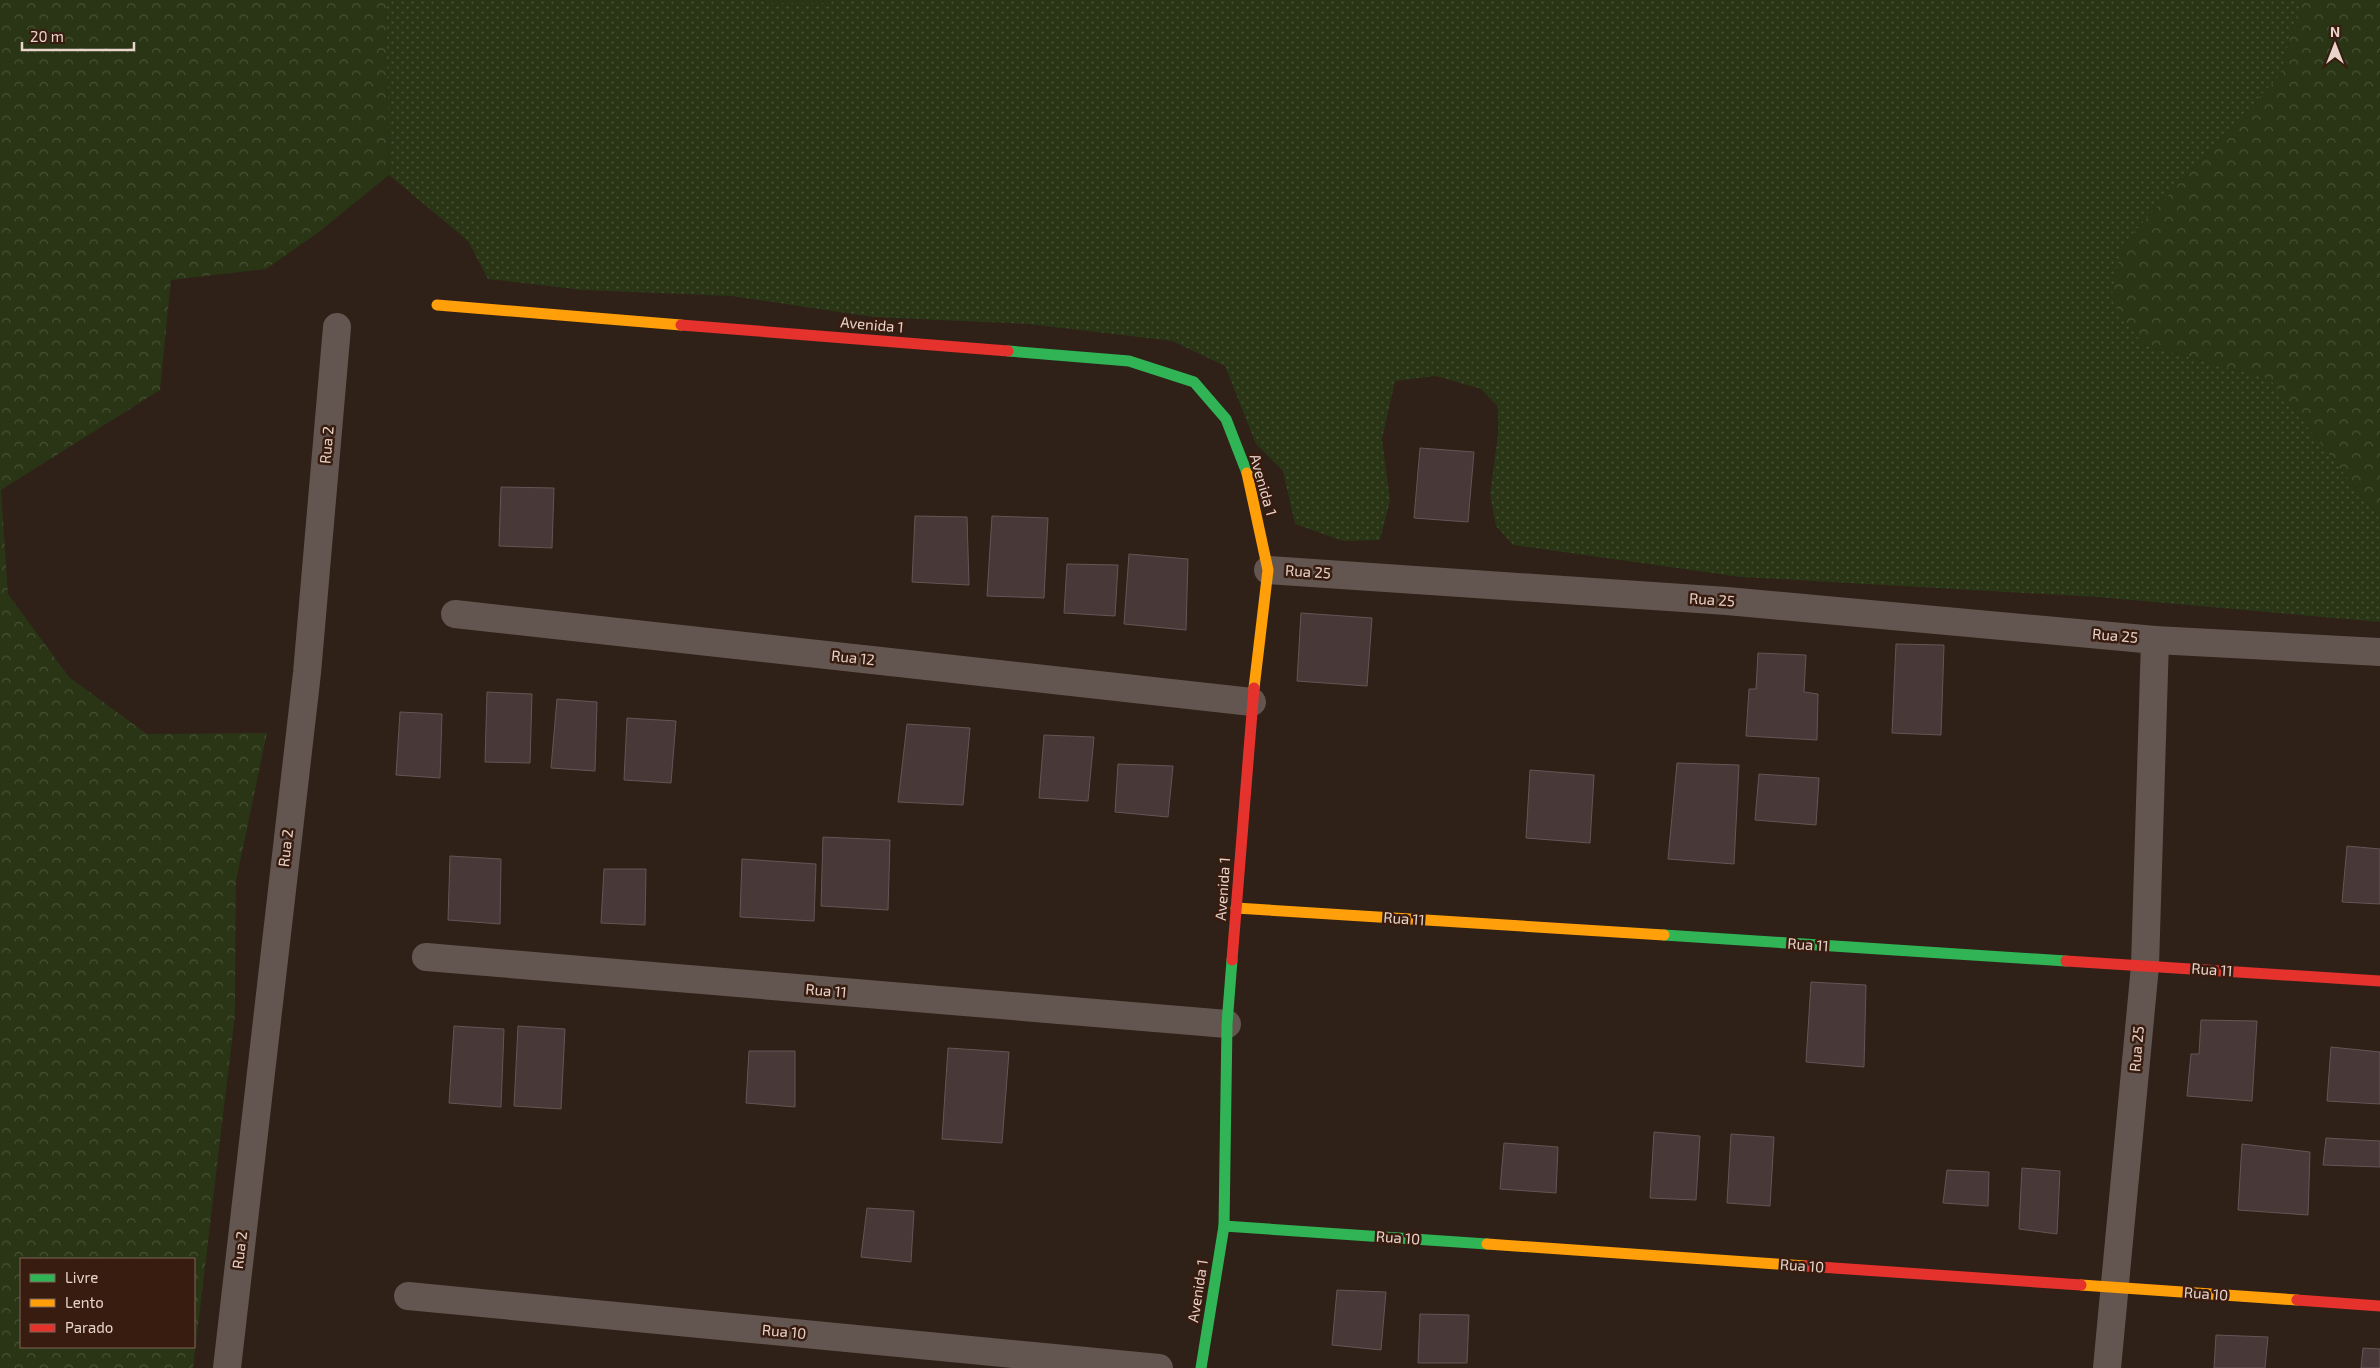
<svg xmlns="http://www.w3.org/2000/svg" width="2380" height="1368" font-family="'Exo 2',sans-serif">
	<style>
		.grass { fill: url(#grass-dots) }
		.forest { fill: url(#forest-crowns); fill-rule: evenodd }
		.building { fill: #483838; stroke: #645655 }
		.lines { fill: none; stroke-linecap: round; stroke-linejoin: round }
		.street { stroke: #635650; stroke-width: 28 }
		.fast { stroke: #30b455; stroke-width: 11 }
		.slow { stroke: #ff9f0a; stroke-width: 11 }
		.jam { stroke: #e5322d; stroke-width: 11 }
		.labels { text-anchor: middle; stroke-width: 5; stroke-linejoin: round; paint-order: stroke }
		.street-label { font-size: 15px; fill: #e8d4cb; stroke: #381c0f }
	</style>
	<defs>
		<pattern id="grass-dots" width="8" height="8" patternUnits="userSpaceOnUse" patternTransform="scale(1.25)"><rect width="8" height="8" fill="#293515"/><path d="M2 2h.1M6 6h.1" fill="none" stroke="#485136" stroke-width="1.8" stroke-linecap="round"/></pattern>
		<pattern id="forest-crowns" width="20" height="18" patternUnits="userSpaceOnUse" patternTransform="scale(1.25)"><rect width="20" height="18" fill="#293515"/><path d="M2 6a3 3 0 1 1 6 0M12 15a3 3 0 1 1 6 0" fill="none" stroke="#485136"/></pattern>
	</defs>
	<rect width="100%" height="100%" fill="#2f2018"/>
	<path class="grass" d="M386 0H762L766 3H828L833 0H2301L2280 75 2122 245 2143 345 2270 379 2380 519V622L2097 597 1741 577 1513 545 1496 526 1490 494 1498 435V407L1481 389 1436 376 1395 381 1382 439 1390 500 1380 540 1343 541 1295 524 1283 471 1256 444 1225 366 1172 341 1029 324 873 317 731 296 583 290 488 279 468 241 389 175Z"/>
	<g class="forest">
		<path d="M0 0H386L389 175 319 232 266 269 171 280 160 390 1 490 8 594 69 677 147 734 267 733 236 881 235 1015 193 1368H0ZM21 1259H194V1347H21Z"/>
		<path d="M763 0H833L828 3H766Z"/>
		<path d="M2301 0H2380V519L2270 379 2143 345 2111 299 2122 245 2280 75Z"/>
	</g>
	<g class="building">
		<path d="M1420 448 1474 452 1468 522 1414 518Z"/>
		<path d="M501 487 554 488 552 548 499 546Z"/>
		<path d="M915 516 967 517 969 585 912 582Z"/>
		<path d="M992 516 1048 518 1044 598 987 596Z"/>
		<path d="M1129 554 1188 559 1186 630 1124 624Z"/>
		<path d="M1067 564 1118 565 1115 616 1064 613Z"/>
		<path d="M1301 613 1372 618 1367 686 1297 681Z"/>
		<path d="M1896 644 1944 645 1941 735 1892 733Z"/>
		<path d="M1758 653 1806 655 1804 692 1818 694 1817 740 1746 736 1749 689H1756Z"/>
		<path d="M487 692 532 694 530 763 485 762Z"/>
		<path d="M557 699 597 702 595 771 551 768Z"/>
		<path d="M400 712 442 714 440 778 396 775Z"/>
		<path d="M627 718 676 721 671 783 624 780Z"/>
		<path d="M907 724 970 728 963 805 898 802Z"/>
		<path d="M1044 735 1094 737 1088 801 1039 798Z"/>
		<path d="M1677 763 1739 765 1734 864 1668 859Z"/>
		<path d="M1118 764 1173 766 1168 817 1115 812Z"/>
		<path d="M1530 770 1594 775 1590 843 1526 838Z"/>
		<path d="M1759 774 1819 778 1816 825 1755 820Z"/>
		<path d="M823 837 890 840 888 910 821 906Z"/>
		<path d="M2347 846 2380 849V904L2342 902Z"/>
		<path d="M450 856 501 859 500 924 448 920Z"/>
		<path d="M742 859 816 864 814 921 740 917Z"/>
		<path d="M604 869H646L645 925 601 923Z"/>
		<path d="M1811 982 1866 985 1864 1067 1806 1062Z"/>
		<path d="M2201 1020 2257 1021 2252 1101 2187 1096 2191 1054H2199Z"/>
		<path d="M454 1026 504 1029 501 1107 449 1103Z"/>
		<path d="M518 1026 565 1029 561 1109 514 1106Z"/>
		<path d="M2331 1047 2380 1052V1104L2327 1101Z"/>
		<path d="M948 1048 1009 1052 1002 1143 942 1139Z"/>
		<path d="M749 1051H795V1107L746 1103Z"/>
		<path d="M1654 1132 1700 1136 1696 1200 1650 1198Z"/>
		<path d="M1731 1134 1774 1137 1770 1206 1727 1203Z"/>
		<path d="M2326 1138 2380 1141V1167L2323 1165Z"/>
		<path d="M1504 1143 1558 1147 1556 1193 1500 1189Z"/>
		<path d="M2242 1144 2310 1152 2308 1215 2238 1210Z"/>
		<path d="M2022 1168 2060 1171 2057 1234 2019 1229Z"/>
		<path d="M1947 1170 1989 1172 1988 1206 1943 1203Z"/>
		<path d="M867 1208 914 1211 911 1262 861 1257Z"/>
		<path d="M1337 1290 1386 1292 1381 1350 1332 1345Z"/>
		<path d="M1420 1314 1469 1315 1467 1363H1418Z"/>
		<path d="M2216 1335 2268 1337 2265 1368H2214Z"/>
		<path d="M2363 1348 2380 1349V1368H2361Z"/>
	</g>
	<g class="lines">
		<g class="street">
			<path d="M1268 570 1727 601 2155 640 2380 652"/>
			<path d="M455 614 1252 702"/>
			<path d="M426 957 1227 1024"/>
			<path d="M408 1296 1159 1368"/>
			<path d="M227 1368 307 673 337 327"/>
			<path d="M2107 1368 2145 966 2155 640"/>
		</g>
		<g class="fast">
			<path d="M1008 351 1129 361 1194 382 1226 419 1247 473"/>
			<path d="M1664 935 2066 961"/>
			<path d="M1224 1226 1487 1244"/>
			<path d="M1201 1368 1224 1226 1227 1024 1232 960"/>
		</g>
		<g class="slow">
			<path d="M437 305 681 325"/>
			<path d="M1247 473 1268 570 1254 688"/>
			<path d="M1236 908 1664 935"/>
			<path d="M1487 1244 1805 1266"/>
			<path d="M2081 1285 2297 1300"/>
		</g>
		<g class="jam">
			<path d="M681 325 1008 351"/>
			<path d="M1232 960 1254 688"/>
			<path d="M2066 961 2380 981"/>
			<path d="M1805 1266 2081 1285"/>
			<path d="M2297 1300 2380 1306"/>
		</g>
	</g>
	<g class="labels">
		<g class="street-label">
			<text transform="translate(872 325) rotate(5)" y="5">Avenida 1</text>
			<text transform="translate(327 445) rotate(-85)" y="5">Rua 2</text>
			<text transform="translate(1263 485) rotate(74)" y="5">Avenida 1</text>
			<text transform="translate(1308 572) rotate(4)" y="5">Rua 25</text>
			<text transform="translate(1712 600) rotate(4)" y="5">Rua 25</text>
			<text transform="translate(2115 636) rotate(5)" y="5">Rua 25</text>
			<text transform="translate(853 658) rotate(6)" y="5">Rua 12</text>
			<text transform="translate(286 848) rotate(-83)" y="5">Rua 2</text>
			<text transform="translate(1223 889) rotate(-86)" y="5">Avenida 1</text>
			<text transform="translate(1404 919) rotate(4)" y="5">Rua 11</text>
			<text transform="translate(1808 945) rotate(4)" y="5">Rua 11</text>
			<text transform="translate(2212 970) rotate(4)" y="5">Rua 11</text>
			<text transform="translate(826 991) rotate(5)" y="5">Rua 11</text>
			<text transform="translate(2137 1049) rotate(-85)" y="5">Rua 25</text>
			<text transform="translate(1398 1238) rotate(4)" y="5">Rua 10</text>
			<text transform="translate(240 1250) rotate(-83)" y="5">Rua 2</text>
			<text transform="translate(1802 1266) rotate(4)" y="5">Rua 10</text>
			<text transform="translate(1198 1291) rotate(-81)" y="5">Avenida 1</text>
			<text transform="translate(2206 1294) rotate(4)" y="5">Rua 10</text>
			<text transform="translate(784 1332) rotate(5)" y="5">Rua 10</text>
		</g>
	</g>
	<rect x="20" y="1258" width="175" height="90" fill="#381c0f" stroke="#7e665a"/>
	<rect x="30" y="1274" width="25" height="8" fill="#30b455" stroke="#7e665a"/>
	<text x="65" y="1283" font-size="15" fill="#e8d4cb">Livre</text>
	<rect x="30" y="1299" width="25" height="8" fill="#ff9f0a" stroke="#7e665a"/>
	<text x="65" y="1308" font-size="15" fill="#e8d4cb">Lento</text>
	<rect x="30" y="1324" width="25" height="8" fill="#e5322d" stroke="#7e665a"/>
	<text x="65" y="1333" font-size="15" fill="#e8d4cb">Parado</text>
	<g transform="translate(2335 45)" stroke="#381c0f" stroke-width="4" paint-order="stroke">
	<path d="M0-4L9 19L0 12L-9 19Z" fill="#e8d4cb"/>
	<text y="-8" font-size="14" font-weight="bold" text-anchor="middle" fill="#e8d4cb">N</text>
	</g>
	<path d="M22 42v8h112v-8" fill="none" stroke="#e8d4cb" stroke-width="2.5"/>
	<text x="30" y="42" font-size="15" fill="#e8d4cb" stroke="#381c0f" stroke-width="4" paint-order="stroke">20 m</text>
</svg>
